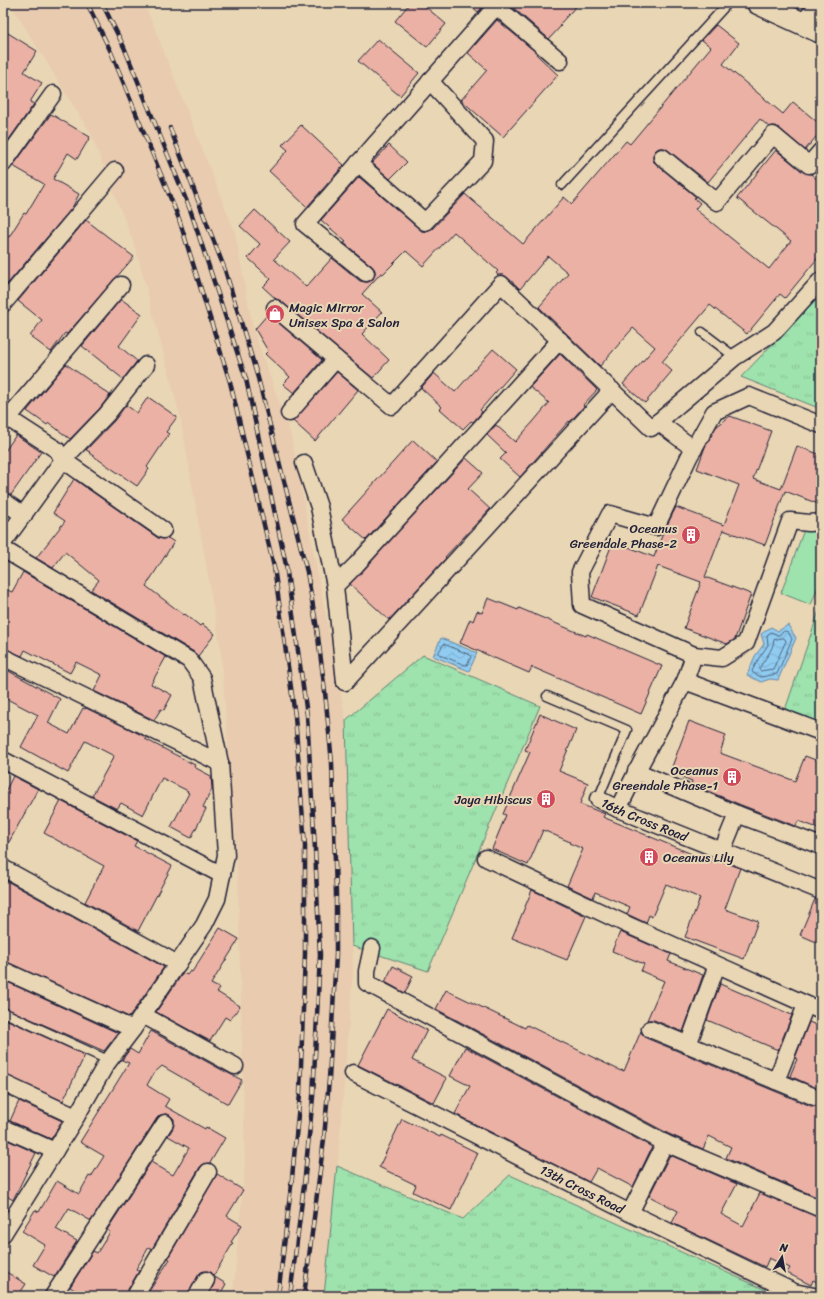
<svg xmlns="http://www.w3.org/2000/svg" width="824" height="1299" font-family="Sriracha,sans-serif">
	<style>
		.built { fill: #e9cbaf }
		.grass { fill: url(#grass-tufts); stroke: #608274 }
		.pitch { fill: #9ee2ad; stroke: #608274 }
		.water { fill: url(#water-waves); stroke: #6487a8 }
		.lines { fill: none; stroke-linecap: round; stroke-linejoin: round }
		.shore { stroke: #4e6683; stroke-width: 1 }
		.building { fill: #eab1a4; stroke: #22223b }
		.lane-casing { stroke: #22223b; stroke-width: 11 }
		.street-casing { stroke: #22223b; stroke-width: 19 }
		.secondary-casing { stroke: #22223b; stroke-width: 25 }
		.lane { stroke: #e9d6b4; stroke-width: 8 }
		.street { stroke: #e9d6b4; stroke-width: 16 }
		.secondary { stroke: #e9d6b4; stroke-width: 22 }
		.rail-casing { stroke: #22223b; stroke-width: 4.5 }
		.rail { stroke: #e9d6b4; stroke-width: 3; stroke-dasharray: 9; stroke-linecap: butt }
		.labels { text-anchor: middle; stroke-width: 4; stroke-linejoin: round; paint-order: stroke }
		.poi-label { font-size: 13px; fill: #22223b; stroke: #e9d6b4; text-anchor: end }
		.street-label { font-size: 13px; fill: #22223b; stroke: #e9d6b4 }
	</style>
	<defs>
		<pattern id="grass-tufts" width="24" height="20" patternUnits="userSpaceOnUse"><rect width="24" height="20" fill="#9ee2ad"/><path d="M3 7l-1-3M5 7V3M7 7l1-3M15 17l-1-3M17 17v-4M19 17l1-3" fill="none" stroke="#88c296"/></pattern>
		<pattern id="water-waves" width="16" height="10" patternUnits="userSpaceOnUse"><rect width="16" height="10" fill="#90cbf0"/><path d="M0 5q4-4 8 0t8 0" fill="none" stroke="#7caecf"/></pattern>
	</defs>
	<rect width="100%" height="100%" fill="#e9d6b4"/>
	<filter id="ink" filterUnits="userSpaceOnUse"><feTurbulence type="fractalNoise" baseFrequency=".025" numOctaves="2"/><feDisplacementMap in="SourceGraphic" scale="8" xChannelSelector="R" yChannelSelector="G"/><feConvolveMatrix kernelMatrix="1 2 1 2 8 2 1 2 1" color-interpolation-filters="sRGB"/></filter>
	<g filter="url(#ink)">
		<path class="built" d="M10 3H143L151 19 235 233 253 329 291 436 346 720 353 971 336 1184 324 1296H233L245 1165 238 883 221 651 181 420 136 249 91 134Z"/>
		<g class="grass">
			<path d="M821 293V409L741 377Z"/>
			<path d="M821 605V724L785 710Z"/>
			<path d="M423 655 540 706 428 971 352 946 346 720Z"/>
			<path d="M337 1166 463 1219 510 1175 779 1296H324Z"/>
		</g>
		<path class="pitch" d="M805 527 821 533V579L811 605 781 593Z"/>
		<g class="water">
			<path d="M788 625 796 638 778 680 770 679 761 682 747 675 755 656 764 644 761 634 771 627 778 631Z"/>
			<path d="M441 638 477 653 469 671 433 656Z"/>
		</g>
		<g class="lines">
			<g class="shore">
				<path d="M785 631 788 632 792 639 777 674 761 677 753 673 752 671 759 658 768 645 767 635 771 632 778 635Z"/>
				<path d="M783 638 785 639 786 641 773 669 760 671 759 669C764 659 773 651 774 640Z"/>
				<path d="M444 644 470 655 471 657 467 665H465L440 655 439 652Z"/>
			</g>
		</g>
		<g class="building">
			<path d="M410 3H421L446 24 427 47 395 21Z"/>
			<path d="M468 3H486L478 12Z"/>
			<path d="M508 3H579L559 25 561 26 549 39Z"/>
			<path d="M497 20 537 53 536 54 558 75 503 137 461 100 487 70 468 53Z"/>
			<path d="M716 25 739 43 723 64 783 114 793 102 821 125V131L805 150 779 128 774 126 769 127 760 119 708 182 668 150 664 148H659L655 151 653 156V161L656 164 696 197 694 198 700 203 695 209 769 269 791 241 737 198 776 150 803 172 811 174 821 183V254L785 298 780 294 747 334 710 305 662 362 672 371 645 403 623 384 655 347 633 328 600 366 539 307 568 273 548 256 520 289 507 277 503 275H498L496 273 498 271 454 232 423 266 406 251 383 274 381 273 362 294 382 312 362 334 389 360 373 378 281 301 276 299 263 287 271 279 248 258 260 244 240 226 255 210 290 242 274 259 306 287 332 258 360 281 365 282H369L373 279 375 274V270L372 266 344 243 346 242 321 220 359 177 423 232 432 229 465 194 523 244 564 197 572 204 626 141 630 144 711 47 702 40Z"/>
			<path d="M3 30 37 51 24 72 42 83 30 102 34 104 3 148Z"/>
			<path d="M378 39 419 73 400 96 358 61Z"/>
			<path d="M51 114 90 137 77 159 68 153 53 179 79 194 72 208 3 289V234L9 237 24 213 26 214 44 184 13 166Z"/>
			<path d="M301 125 344 165 307 207 269 171 288 150 282 145Z"/>
			<path d="M389 145 407 162 390 179 372 163Z"/>
			<path d="M86 220 134 257 67 334 65 333 51 352 30 336 42 320 18 301Z"/>
			<path d="M121 299 142 314 119 346 137 361 123 379 82 346Z"/>
			<path d="M268 314 322 360 294 393 283 384 290 377 265 354 268 351 255 329Z"/>
			<path d="M493 349 516 369 480 410 482 412 473 422 471 421 463 429 440 409 442 407 421 388 434 373 455 392Z"/>
			<path d="M560 354 597 390 583 405 584 406 570 422 569 421 520 477 500 459 506 453 487 435 496 425 515 442 533 422 549 403 530 387Z"/>
			<path d="M66 364 110 395 100 408 70 439 49 423 47 425 27 411Z"/>
			<path d="M337 372 358 390 315 441 293 421Z"/>
			<path d="M148 397 177 417 166 432 169 434 147 467 149 469 137 486 89 453 90 452 86 450 114 421 126 405 137 413Z"/>
			<path d="M730 416 771 431 753 479 781 489 797 446 821 455V505L785 491 765 545 723 530 705 577 751 594 735 639 727 644 684 628 701 582 658 566 639 615 592 597 613 541 654 557 663 533 676 507 724 525 739 485 697 469 705 447 716 427Z"/>
			<path d="M16 435 41 452 11 495 3 492V454Z"/>
			<path d="M413 440 437 462 366 540 342 519Z"/>
			<path d="M466 458 483 473 468 489 490 509 445 557 446 558 389 620 350 584Z"/>
			<path d="M74 479 158 538 163 539 168 538 174 542 146 586 184 615 185 614 200 626 202 624 215 634 198 656 194 652 91 590 99 580 65 552 53 568 36 558 65 521 53 513Z"/>
			<path d="M23 572 166 657 151 684 172 695 164 710 161 709 154 720 94 691 102 675 76 662 70 673 25 650 22 656 3 648V588L12 592Z"/>
			<path d="M488 598 518 610 519 608 586 636 587 634 662 666 641 714 532 667 529 673 460 643 470 619 473 621 477 611 482 613Z"/>
			<path d="M3 668 60 699 48 723 69 734 83 708 85 709 86 708 146 737 145 739 195 765 194 767 211 776 212 789 203 807 206 809 191 838 171 827 189 793 187 792 188 791 162 778 143 815 121 803 117 809 92 796 114 756 85 741 68 773 21 747 38 715 3 697Z"/>
			<path d="M540 714 576 730 559 771 588 783 580 804 605 814 603 817 711 862 713 857 740 868 725 909 758 921 744 959 685 937 700 898 666 884 652 917 649 915 646 923 627 914 630 907 595 892 593 898 567 886 583 849 569 843 570 842 543 830 528 865 492 849 506 815 503 814 530 752 525 750Z"/>
			<path d="M689 721 726 735 720 753 795 781 805 756 821 762V829L798 821 796 826 741 805 691 784 692 781 670 772Z"/>
			<path d="M13 776 38 789 3 853V796Z"/>
			<path d="M61 801 137 841 134 846 172 866 138 931 85 902 104 866 44 833Z"/>
			<path d="M3 879 164 967 130 1016 129 1017 3 961Z"/>
			<path d="M532 890 586 916 567 960 512 938Z"/>
			<path d="M815 899 821 900V944L800 935Z"/>
			<path d="M220 928 239 939 211 984 219 988 217 992 240 1006 230 1020 225 1017 210 1041 156 1012 183 973 187 975 190 971 192 972Z"/>
			<path d="M620 932 671 954 668 961 703 975 683 1032 654 1020H647L664 981 641 971 644 964 612 951Z"/>
			<path d="M393 966 413 976 405 993 385 982Z"/>
			<path d="M3 980 118 1033 104 1051 3 1007Z"/>
			<path d="M720 984 792 1015 778 1050 707 1020Z"/>
			<path d="M446 990 525 1028 527 1025 621 1071V1070L624 1071 641 1031 643 1035 646 1038 811 1106H817L821 1104V1199L726 1158 731 1147 709 1136 703 1149 669 1134 436 1009Z"/>
			<path d="M387 1009 427 1030 412 1060 447 1078 434 1103 358 1065Z"/>
			<path d="M3 1018 85 1055 63 1101 3 1074Z"/>
			<path d="M809 1022 821 1027V1090L790 1076 797 1059 795 1058Z"/>
			<path d="M151 1031 222 1070 242 1080 228 1104 162 1066 154 1073 147 1085 148 1086 169 1099 165 1106 205 1129 206 1127 225 1138 210 1163 204 1164 200 1167 152 1249 149 1247 136 1269 139 1271 127 1291 126 1296H73L76 1291 70 1287 93 1251 97 1253 110 1232 107 1230 151 1162 173 1175 189 1148 168 1136 173 1128 174 1124V1119L170 1115 166 1114 160 1115 157 1118 91 1221 69 1208 56 1229 77 1241 54 1277 33 1265 45 1245 22 1231 35 1210 39 1212 57 1181 79 1194 89 1176 91 1177 104 1156 80 1142 129 1063 122 1060 130 1049 138 1054Z"/>
			<path d="M465 1047 652 1147 633 1187 597 1168 589 1182 455 1114 470 1086 450 1076Z"/>
			<path d="M19 1101 62 1121 51 1139 10 1121Z"/>
			<path d="M402 1119 440 1137 441 1135 478 1153 451 1210 413 1192 416 1185 379 1167Z"/>
			<path d="M3 1138 36 1153 13 1200 3 1194Z"/>
			<path d="M670 1155 737 1184 721 1214 743 1226 760 1193 821 1218V1284L813 1280 811 1285 787 1273 790 1268 769 1258 765 1267 672 1223 678 1211 649 1196Z"/>
			<path d="M217 1174 243 1190 227 1216 242 1225 231 1242 233 1243 214 1275 211 1272 206 1271 201 1272 189 1291 188 1296H146L170 1259 168 1258Z"/>
			<path d="M3 1270 26 1284 18 1296H3Z"/>
			<path d="M215 1277 226 1284 219 1296H212L209 1294 214 1284Z"/>
		</g>
		<g class="lines">
			<defs>
				<g id="lane">
					<path d="M562 185 728 3"/>
					<path d="M702 332 735 357"/>
					<path d="M547 696 627 730 598 799"/>
					<path d="M3 1012 110 1061"/>
				</g>
				<g id="street">
					<path d="M496 6 560 61"/>
					<path d="M802 23 820 3"/>
					<path d="M662 157 717 202 773 135 809 165 821 151"/>
					<path d="M358 163 425 222 483 161 485 141 430 81"/>
					<path d="M3 164 53 94"/>
					<path d="M366 273 305 224 499 3"/>
					<path d="M3 304 115 171"/>
					<path d="M275 308 392 406 501 284 651 428 735 357 774 332 821 280"/>
					<path d="M146 365 107 414 63 460 163 530"/>
					<path d="M289 413 336 359"/>
					<path d="M3 415 57 450 63 460 3 543"/>
					<path d="M8 418 121 285"/>
					<path d="M658 422 694 449"/>
					<path d="M821 425 749 396 714 412 689 457 656 527 610 514 580 572 582 605 694 655 722 658 746 643 790 521 809 523 821 522"/>
					<path d="M304 463 319 507 335 586"/>
					<path d="M3 501 24 515"/>
					<path d="M3 549 189 660 202 678 220 763 226 855 217 899 204 925 133 1029 105 1066 76 1117 3 1234"/>
					<path d="M3 657 220 763"/>
					<path d="M685 681 821 732"/>
					<path d="M345 682 335 586 356 565 560 340"/>
					<path d="M345 682 612 390"/>
					<path d="M3 760 222 875"/>
					<path d="M636 771 737 814 821 846"/>
					<path id="s1" d="M598 799 618 809 821 891"/>
					<path d="M618 809 641 763 685 681 694 655"/>
					<path d="M722 851 737 814"/>
					<path d="M486 858 628 925 821 1011"/>
					<path d="M3 868 178 964"/>
					<path d="M372 948 367 971V983L665 1143 821 1209"/>
					<path d="M3 970 133 1029"/>
					<path d="M143 1015 235 1066"/>
					<path d="M650 1029 815 1097"/>
					<path d="M688 1045 717 965"/>
					<path id="s2" d="M353 1073 630 1213 794 1292 814 1296"/>
					<path d="M776 1081 806 1005"/>
					<path d="M3 1083 76 1117"/>
					<path d="M3 1128 55 1151"/>
					<path d="M630 1213 665 1143"/>
					<path d="M53 1296 165 1123"/>
					<path d="M135 1296 208 1172"/>
					<path d="M197 1296 206 1280"/>
				</g>
				<path id="secondary" d="M758 3 821 32"/>
			</defs>
			<use href="#lane" class="lane-casing"/>
			<use href="#street" class="street-casing"/>
			<use href="#secondary" class="secondary-casing"/>
			<use href="#lane" class="lane"/>
			<use href="#street" class="street"/>
			<use href="#secondary" class="secondary"/>
			<defs>
				<g id="rail">
					<path d="M87 3 111 52 179 219 230 382 274 567 295 716 305 846V954L300 1094 292 1178 278 1296"/>
					<path d="M102 3 124 47 191 212 246 379 286 565 307 715 315 849 320 955 313 1097 304 1185 290 1296"/>
					<path d="M170 128 225 270 258 378 307 572 317 629 325 692 332 763 336 894V955L329 1079 324 1139 304 1296"/>
				</g>
			</defs>
			<use href="#rail" class="rail-casing"/>
			<use href="#rail" class="rail"/>
		</g>
	</g>
	<defs>
		<symbol id="shop-disc" viewBox="-11 -11 22 22"><circle r="9.5" fill="#d1495b" stroke="#e9d6b4"/><path d="M-5-2.5h2.3a2.7 3.5 0 0 1 5.4 0H5L5.5 6h-11ZM-1.5-2.5h3a1.5 2.3 0 0 0-3 0Z" fill="#fff"/></symbol>
		<symbol id="building-disc" viewBox="-11 -11 22 22"><circle r="9.5" fill="#d1495b" stroke="#e9d6b4"/><path d="M-4-6H4V6H1V3H-1V6H-4ZM-2.5-4.3h1.7v1.8h-1.7ZM.8-4.3h1.7v1.8H.8ZM-2.5-1h1.7V.8h-1.7ZM.8-1h1.7V.8H.8Z" fill="#fff"/></symbol>
	</defs>
	<g fill-rule="evenodd">
		<use href="#shop-disc" x="264" y="303" width="22" height="22"/>
		<use href="#building-disc" x="680" y="524" width="22" height="22"/>
		<use href="#building-disc" x="721" y="766" width="22" height="22"/>
		<use href="#building-disc" x="535" y="788" width="22" height="22"/>
		<use href="#building-disc" x="638" y="846" width="22" height="22"/>
	</g>
	<g class="labels">
		<g class="poi-label">
			<text x="289" y="312" text-anchor="start">Magic Mirror<tspan x="289" dy="15">Unisex Spa &amp; Salon</tspan></text>
			<text x="677" y="533">Oceanus<tspan x="677" dy="15">Greendale Phase-2</tspan></text>
			<text x="718" y="775">Oceanus<tspan x="718" dy="15">Greendale Phase-1</tspan></text>
			<text x="532" y="804">Jaya Hibiscus</text>
			<text x="663" y="862" text-anchor="start">Oceanus Lily</text>
		</g>
		<g class="street-label">
			<text dy="5" stroke="none"><textPath href="#s1" startOffset="51">16th Cross Road</textPath></text>
			<text dy="5" stroke="none"><textPath href="#s2" startOffset="257">13th Cross Road</textPath></text>
		</g>
	</g>
	<rect width="824" height="1299" fill="none" stroke="#e9d6b4" stroke-width="16"/>
	<rect x="8" y="8" width="808" height="1283" fill="none" stroke="#22223b" stroke-width="1.5" filter="url(#ink)"/>
	<g transform="translate(782 1257) rotate(11)" stroke="#e9d6b4" stroke-width="3" paint-order="stroke">
	<path d="M0-3L7 15L0 10L-7 15Z" fill="#22223b"/>
	<text y="-6" font-size="11" font-weight="bold" text-anchor="middle" fill="#22223b">N</text>
	</g>
</svg>
